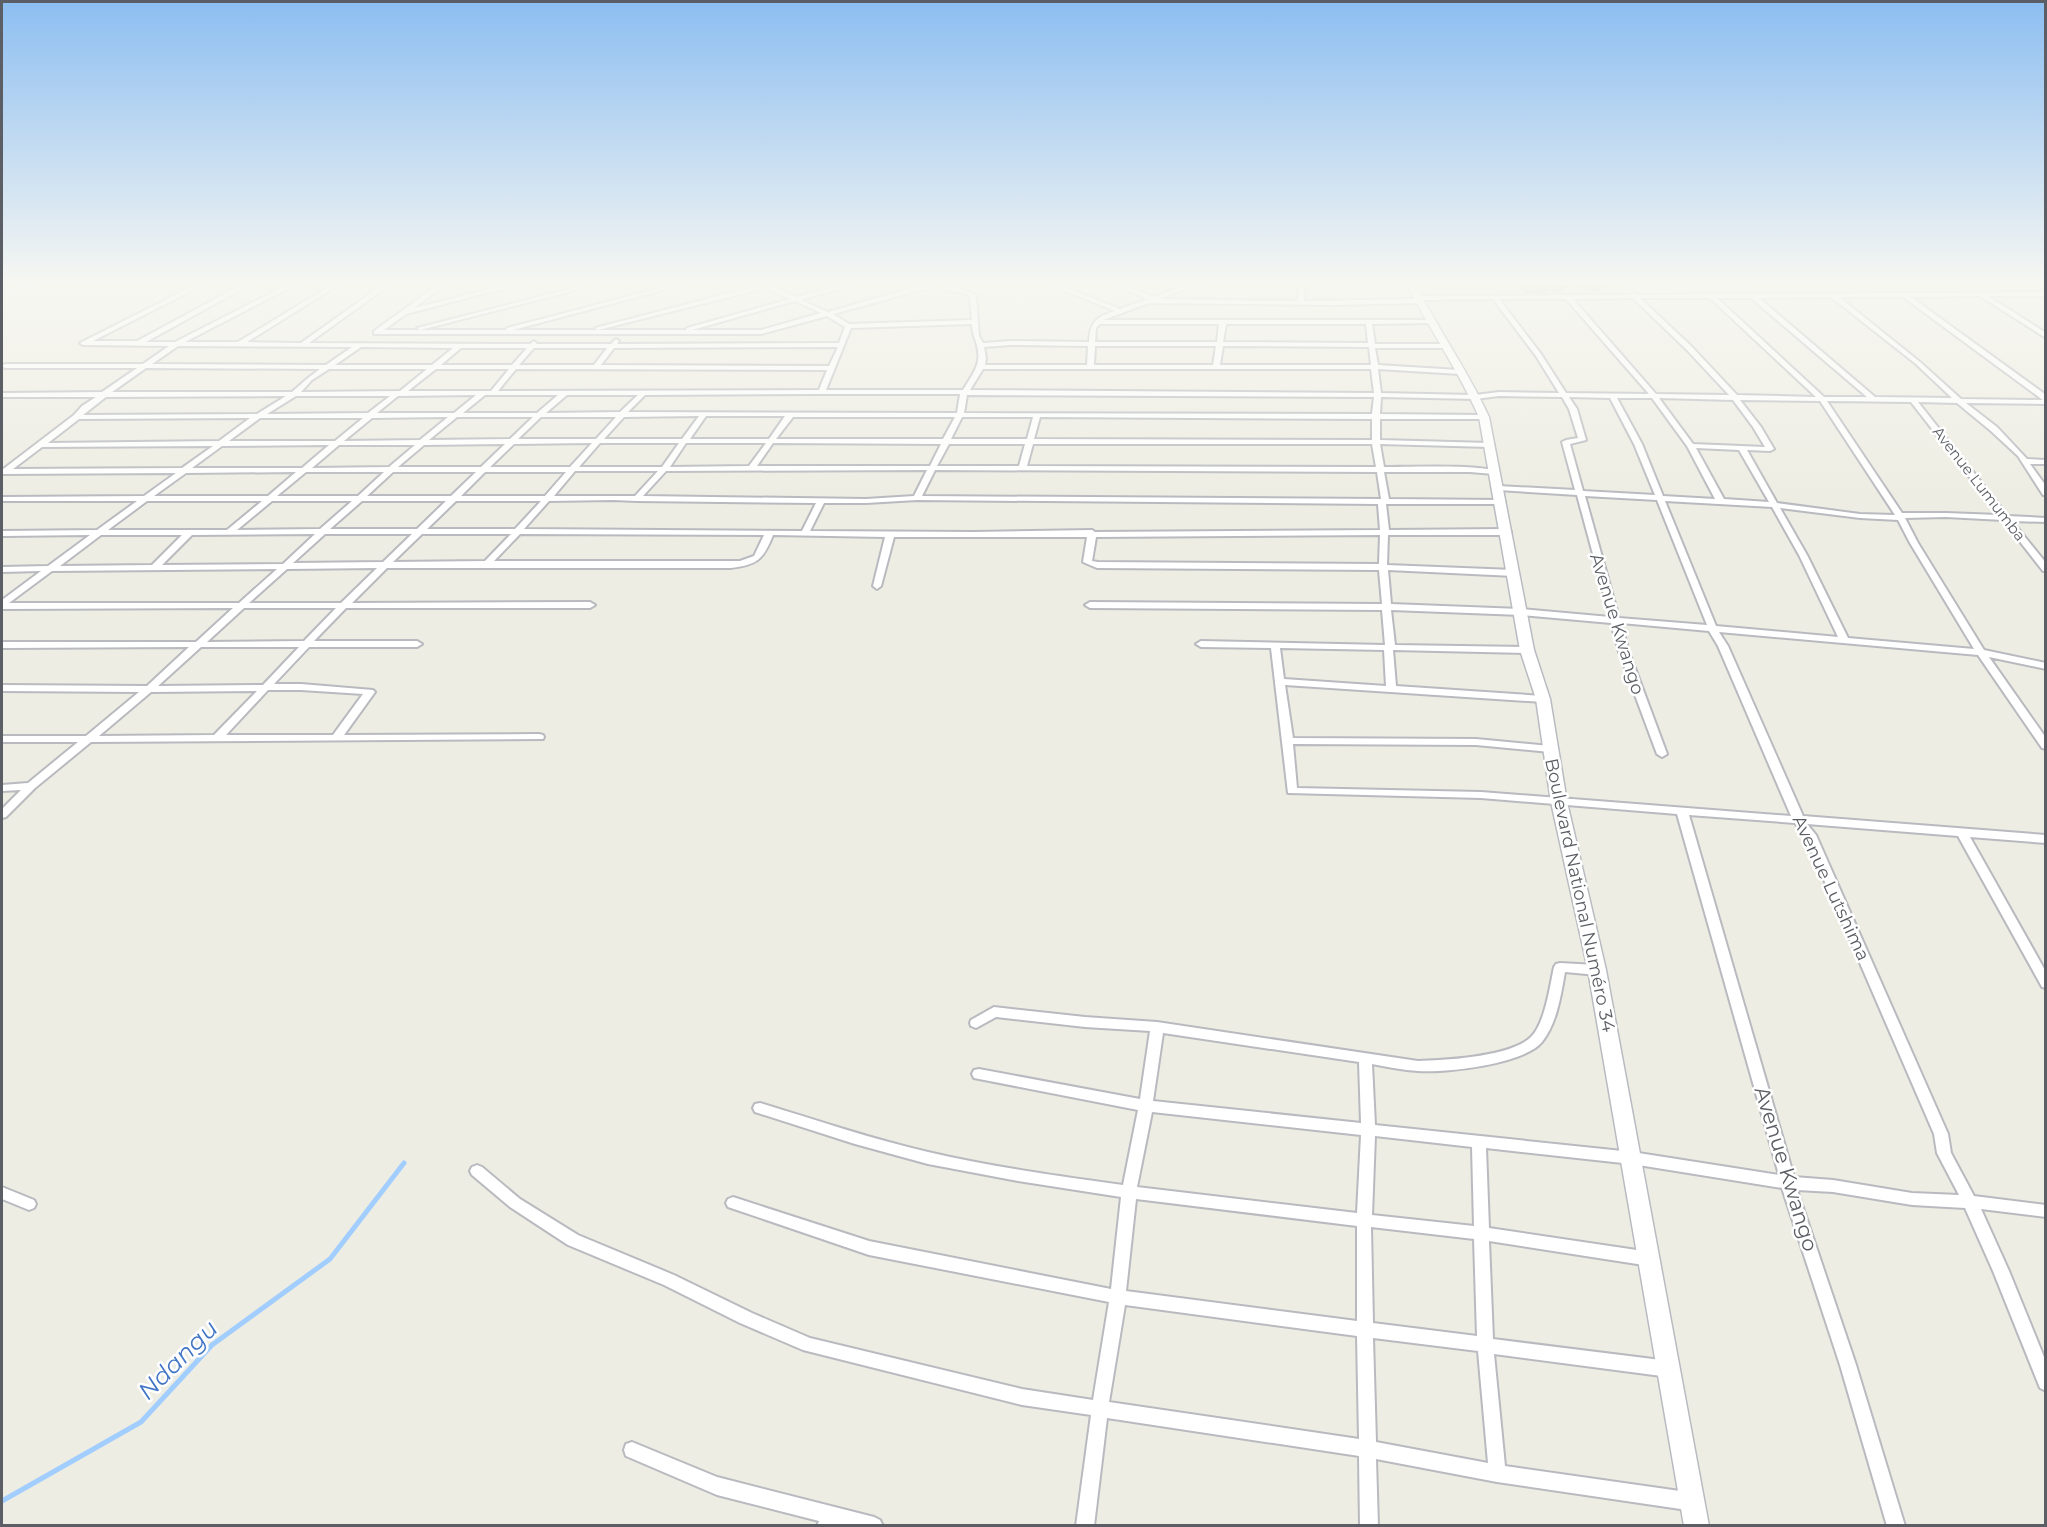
<svg xmlns="http://www.w3.org/2000/svg" width="2047" height="1527" font-family="Montserrat,sans-serif">
	<style>
		.green { fill: #bfe6c2 }
		.lines { fill: none; stroke-linecap: round; stroke-linejoin: round }
		.stream-far1 { stroke: #a2ceff; stroke-width: 2 }
		.stream { stroke: #a2ceff; stroke-width: 5 }
		.street-casing { stroke: #b8babf; stroke-width: 4 }
		.secondary-casing { stroke: #b8bbc1; stroke-width: 3 }
		.street { fill: #fff; fill-rule: evenodd }
		.secondary { fill: #fff; fill-rule: evenodd }
		.wall { fill: #adaaa5 }
		.shaded-wall { fill: #8d8b86 }
		.labels { text-anchor: middle; stroke-width: 5; stroke-linejoin: round; paint-order: stroke }
		.far-street-label { font-size: 15px; fill: #5b5e64; stroke: #fff }
		.street-label { font-size: 18px; fill: #5b5e64; stroke: #fff }
		.near-street-label { font-size: 21px; fill: #5b5e64; stroke: #fff }
		.near-water-label { font-size: 24px; font-style: italic; fill: #4276c5; stroke: #fff }
	</style>
	<rect width="100%" height="100%" fill="#eeede3"/>
	<path class="green" d="M1624 284H1747L1750 288 1627 289Z"/>
	<g class="lines">
		<path class="stream-far1" d="M2 293 36 284"/>
		<path class="stream" d="M2 1501 141 1422 212 1345 330 1259 404 1163"/>
		<defs>
			<g id="street">
				<path d="M197 284H205L93 341H137L243 284H251L146 342H175L289 284H297L185 342H238L333 284H340L247 342 301 343 384 284H391L309 343 530 344 534 341 537 344H611L616 339 619 341 617 344 839 343 845 327 827 316 761 334H374V331L439 284H446L414 308 511 284H521L406 314 384 330H506L507 328 676 284H686L513 330H686L687 328 790 299 765 288 598 330 595 328 765 284H775L771 286 796 297 844 284H854L801 300 828 312 926 284C939 284 966 287 976 296L979 336 983 343 1011 341 1089 342C1090 322 1096 317 1115 311L1049 284H1057L1120 309 1148 299 1113 284H1121L1154 297 1190 284H1199L1159 299 1298 301 1299 284H1305L1304 301 1416 299V297L1418 296 1630 295 1633 293 1636 295 2046 292V296H1988L2046 333V338L1980 296 1911 297 2046 395V404L1966 403 1997 427 2027 459 2046 460V464H2030L2046 486V495H2043L2018 456 1991 431 1957 403 1918 402 2008 516 2046 518V522L2012 521 2046 563V571H2043L2003 520 1946 517 1905 518 1918 543 1984 650 2046 663V669L1989 657 2046 738V749L2042 748 1978 655 1719 632 1728 646 1803 816 2046 835V843L1970 837 2046 972V988L2042 987 1958 836 1807 824 1816 835 1948 1134 1951 1153 1974 1196 2046 1205V1217L1981 1209 2009 1271 2046 1362V1391L2040 1388 1993 1271 1965 1208 1912 1205 1833 1192 1797 1190 1856 1365 1905 1526H1887L1840 1365 1782 1188 1632 1164 1486 1148 1489 1228 1650 1252 1655 1254 1658 1259 1655 1264 1650 1266 1489 1241 1493 1339 1669 1361 1675 1364 1677 1369 1675 1374 1669 1377 1494 1354 1505 1466 1694 1493 1700 1496 1703 1502 1700 1508 1694 1511 1497 1482 1376 1459 1378 1526H1360L1359 1456 1107 1418 1094 1526H1076L1091 1415 1022 1405 803 1350 740 1323 664 1285 568 1245 510 1207 472 1175 470 1171 472 1167 477 1165 482 1167 520 1199 578 1235 674 1275 752 1313 810 1338 1022 1389 1093 1400 1109 1302 869 1255 728 1207 726 1203 728 1199 733 1197 869 1241 1111 1289 1121 1197 1018 1181 928 1164 855 1144 755 1112 753 1108 755 1104 760 1103C816 1120 871 1139 928 1152 992 1167 1058 1176 1123 1185L1138 1110 979 1079 974 1078 972 1074 974 1070 979 1069 1140 1099 1150 1031 1085 1027 996 1017 976 1028 971 1026 970 1023 971 1020 994 1007 1085 1017 1157 1022 1418 1061C1446 1060 1510 1057 1531 1037 1545 1023 1550 986 1554 967L1556 964 1560 963 1597 965 1601 967 1603 970 1601 973 1597 975 1565 972C1561 995 1557 1023 1542 1042 1524 1064 1446 1073 1418 1071 1403 1070 1387 1067 1372 1064L1375 1125 1632 1152 1779 1175 1677 814 1481 798 1288 793 1271 648 1201 647 1196 644 1201 641 1385 645 1382 610 1090 608 1085 605 1090 602 1382 604 1379 570 1097 568 1083 562 1087 537H894L881 586 877 589 873 586 885 537 773 535C763 560 757 565 730 568H387L352 603 590 602 595 605 590 608H346L314 641H417L422 644 417 647H309L274 684H301L373 690 375 692 344 735 539 734 543 735 544 737 543 739 91 742 35 788 6 817 2 818V809L21 790 2 791V785L28 783 78 742H2V736H86L139 692 2 691V685L147 686 189 647 2 648V642H196L233 608 2 609V600L41 571 2 572V567L48 566 90 535 2 536V531L97 530 137 501H2V497L144 496 176 473 2 474V470L74 415 82 406 96 397H2V393L102 392 137 368H5L2 366 5 364H143L169 346 83 345 80 343ZM932 287 967 294 970 297 972 320 849 324 833 314ZM1831 297 1916 364 1952 398 1875 397 1759 298ZM1839 297H1903L2043 400 1961 399 1920 362ZM1633 298 1687 350 1729 395 1656 394 1573 299ZM1640 298H1710L1816 397 1737 395 1692 347ZM1717 298H1751L1867 397H1824ZM1493 299 1536 356 1559 393 1499 392 1475 395 1381 393 1378 369 1459 374 1462 372 1459 370 1378 365 1375 348H1445L1448 346 1445 344H1375L1372 324 1432 323V321L1430 320H1103L1149 303 1332 305 1419 303 1421 302V300ZM1499 299H1566L1649 394 1566 393 1541 354ZM795 301 821 313 761 330H692ZM972 324C972 331 974 336 976 342 983 363 974 372 963 390H826L851 328ZM1100 324H1219L1217 342H1095L1096 328ZM1226 324H1366L1368 343 1223 342ZM1011 345 1088 346 1087 365H985L986 358 984 347ZM178 346 352 347 326 365 152 364ZM1095 346H1216L1213 365H1094ZM1223 346 1369 347 1371 365H1220ZM361 347 453 348 432 365H335ZM838 347 829 366 601 365 614 348ZM461 348H527L512 365H441ZM534 348H607L594 365H519ZM146 368 320 369 308 378 292 392H112ZM329 369H427L400 391 301 392 312 380ZM436 369H509L491 391H408ZM516 369 827 370 819 390 498 391ZM983 369H1371L1374 393 970 390ZM818 394H960L957 413 628 412 645 395ZM476 395 454 413H377L398 396ZM485 395H558L537 413H463ZM567 395H638L620 412 546 413ZM967 395 1374 397 1372 414 964 413ZM286 396 257 414 83 415 106 397ZM296 396H390L368 413 267 414ZM1499 396 1562 397 1569 409 1578 438 1566 440 1562 442 1575 490 1498 486 1494 488 1498 490 1577 495 1610 617 1521 609 1391 604 1388 570 1514 576 1518 573 1514 570 1387 565 1388 535H1507L1511 532 1507 529 1389 530 1386 504H1501L1505 502 1501 500 1389 499 1384 472H1470L1494 474 1498 472C1485 464 1405 467 1384 467L1380 444 1490 447 1494 445 1490 443 1380 440V419H1484L1488 417 1484 415 1380 414 1381 397 1475 399ZM1569 397 1610 398 1634 444 1655 495 1583 491 1570 444 1586 440 1577 409ZM1617 398H1652L1687 446 1715 499 1663 496 1642 444ZM1659 398 1733 400 1753 427 1765 447 1693 444ZM1740 400 1820 401 1895 515 1860 514 1777 503 1747 450 1770 451 1774 449 1761 427ZM1827 401 1911 402 1999 515 1946 513H1902ZM699 416 682 439H604L624 417ZM706 416H785L769 439H690ZM448 417 420 440 344 441 372 418ZM457 417H533L510 439 429 440ZM541 417H616L596 439H518ZM793 417H955L943 439H776ZM962 417H1033L1027 439H951ZM1040 417 1372 419V440L1034 439ZM250 418 219 441 48 443 79 419ZM260 418H363L335 441H229ZM592 443 570 467H490L514 444ZM600 443H679L662 467H579ZM686 443H766L749 466 670 467ZM773 443 941 444 930 466H757ZM505 444 481 467H398L424 445ZM949 444H1025L1019 466H937ZM1033 444H1372L1376 467 1027 466ZM329 445 302 468H192L222 446ZM339 445H415L389 467 312 468ZM213 446 182 468 13 469 42 447ZM1696 448 1739 450 1769 502 1724 499ZM927 470 914 496 866 499 643 496 666 471ZM935 470 1377 472 1381 499 922 496ZM575 471H658L635 496H554ZM296 472 268 496H154L186 473ZM306 472H384L358 496H277ZM393 472H476L451 496H367ZM485 472H566L545 496H461ZM1585 496 1657 500 1707 625 1619 618ZM614 500 636 501 816 503 802 531 524 529 549 501ZM917 500 1378 504 1380 530 1095 532 1092 530 974 532 810 531 824 503H866ZM147 501H262L227 530H108ZM272 501H352L320 529 237 530ZM362 501H446L417 529H330ZM456 501H541L515 529H427ZM1665 501 1772 507 1799 555 1838 637 1716 626ZM1780 508 1860 518 1898 520 1910 543 1974 649 1848 638 1807 555ZM315 534 283 564 162 565 192 535ZM325 534H412L383 562 293 563ZM422 534H511L485 561 393 562ZM520 534 764 535 754 556 740 561H494ZM101 535H182L152 565 60 566ZM1380 535 1379 564 1098 562 1092 561 1096 537ZM377 568 341 603H249L287 569ZM277 569 239 603H9L52 571ZM244 608H336L304 641 207 642ZM1391 610 1521 615 1611 623 1619 652 1657 754 1662 757 1667 754 1629 652 1621 623 1709 631 1718 646 1791 816 1481 792 1297 788 1293 744 1476 745 1550 752 1555 749 1550 746 1476 739 1293 738 1285 685 1543 702 1548 699 1543 696 1396 686 1393 650 1527 653 1532 650 1527 647 1395 645ZM201 647H299L263 685 158 686ZM1280 648 1384 650 1386 686 1284 679ZM268 690H301L363 694 333 735H226ZM257 691 214 735 99 736 151 692ZM1689 815 1795 823 1805 836 1934 1134 1937 1153 1959 1195 1912 1193 1833 1180 1794 1177ZM1163 1033 1359 1062 1361 1123 1153 1101ZM1152 1112 1361 1135 1357 1213 1137 1187ZM1375 1136 1472 1147 1474 1226 1372 1215ZM1136 1199 1357 1226V1321L1126 1291ZM1371 1227 1474 1239 1477 1336 1373 1323ZM1125 1305 1357 1336 1359 1439 1109 1402ZM1373 1338 1478 1351 1488 1463 1376 1442Z"/>
				<path d="M590 284H600L420 330 417 328Z"/>
				<path d="M1315 284H1414L1411 286H1318Z"/>
				<path d="M2 1187 34 1200 36 1204 34 1208 29 1210 2 1199Z"/>
				<path d="M632 1442 717 1477 874 1517 880 1520 883 1526H817L819 1521 717 1495 626 1456 624 1450 626 1444Z"/>
			</g>
			<path id="secondary" d="M1407 284H1415C1438 329 1468 371 1489 417L1534 650 1550 699 1567 802 1606 970 1709 1526H1684L1588 970 1551 802 1536 699 1520 650 1479 417C1459 371 1429 329 1407 284Z"/>
		</defs>
		<use href="#street" class="street-casing"/>
		<use href="#secondary" class="secondary-casing"/>
		<use href="#street" class="street"/>
		<use href="#secondary" class="secondary"/>
	</g>
	<path class="wall" d="M1511 284H1612L1594 292 1572 286 1557 293 1548 290 1542 293H1527Z"/>
	<g class="shaded-wall">
		<path d="M1544 284H1549L1548 290 1542 293Z"/>
		<path d="M1559 284H1572V286L1557 293Z"/>
		<path d="M1596 284H1612L1594 292Z"/>
	</g>
	<linearGradient id="sky" x2="0" y2="1"><stop stop-color="#8cbef1"/><stop offset="0.57" stop-color="#f7f7f2"/><stop offset="1" stop-color="#f7f7f2" stop-opacity="0"/></linearGradient>
	<rect width="2047" height="498" fill="url(#sky)"/>
	<g class="labels">
		<g class="far-street-label">
			<text transform="translate(1979 484) rotate(52)" y="5">Avenue Lumumba</text>
		</g>
		<g class="street-label">
			<text transform="translate(1617 624) rotate(73)" y="6">Avenue Kwango</text>
			<text transform="translate(1831 888) rotate(65)" y="6">Avenue Lutshima</text>
			<text transform="translate(1580 895) rotate(78)" y="6">Boulevard National Numéro 34</text>
		</g>
		<g class="near-street-label">
			<text transform="translate(1786 1169) rotate(73)" y="7">Avenue Kwango</text>
		</g>
		<g class="near-water-label">
			<text transform="translate(178 1360) rotate(-45)" y="8">Ndangu</text>
		</g>
	</g>
	<rect width="2047" height="1527" fill="none" stroke="#5b5e64" stroke-width="6"/>
</svg>
